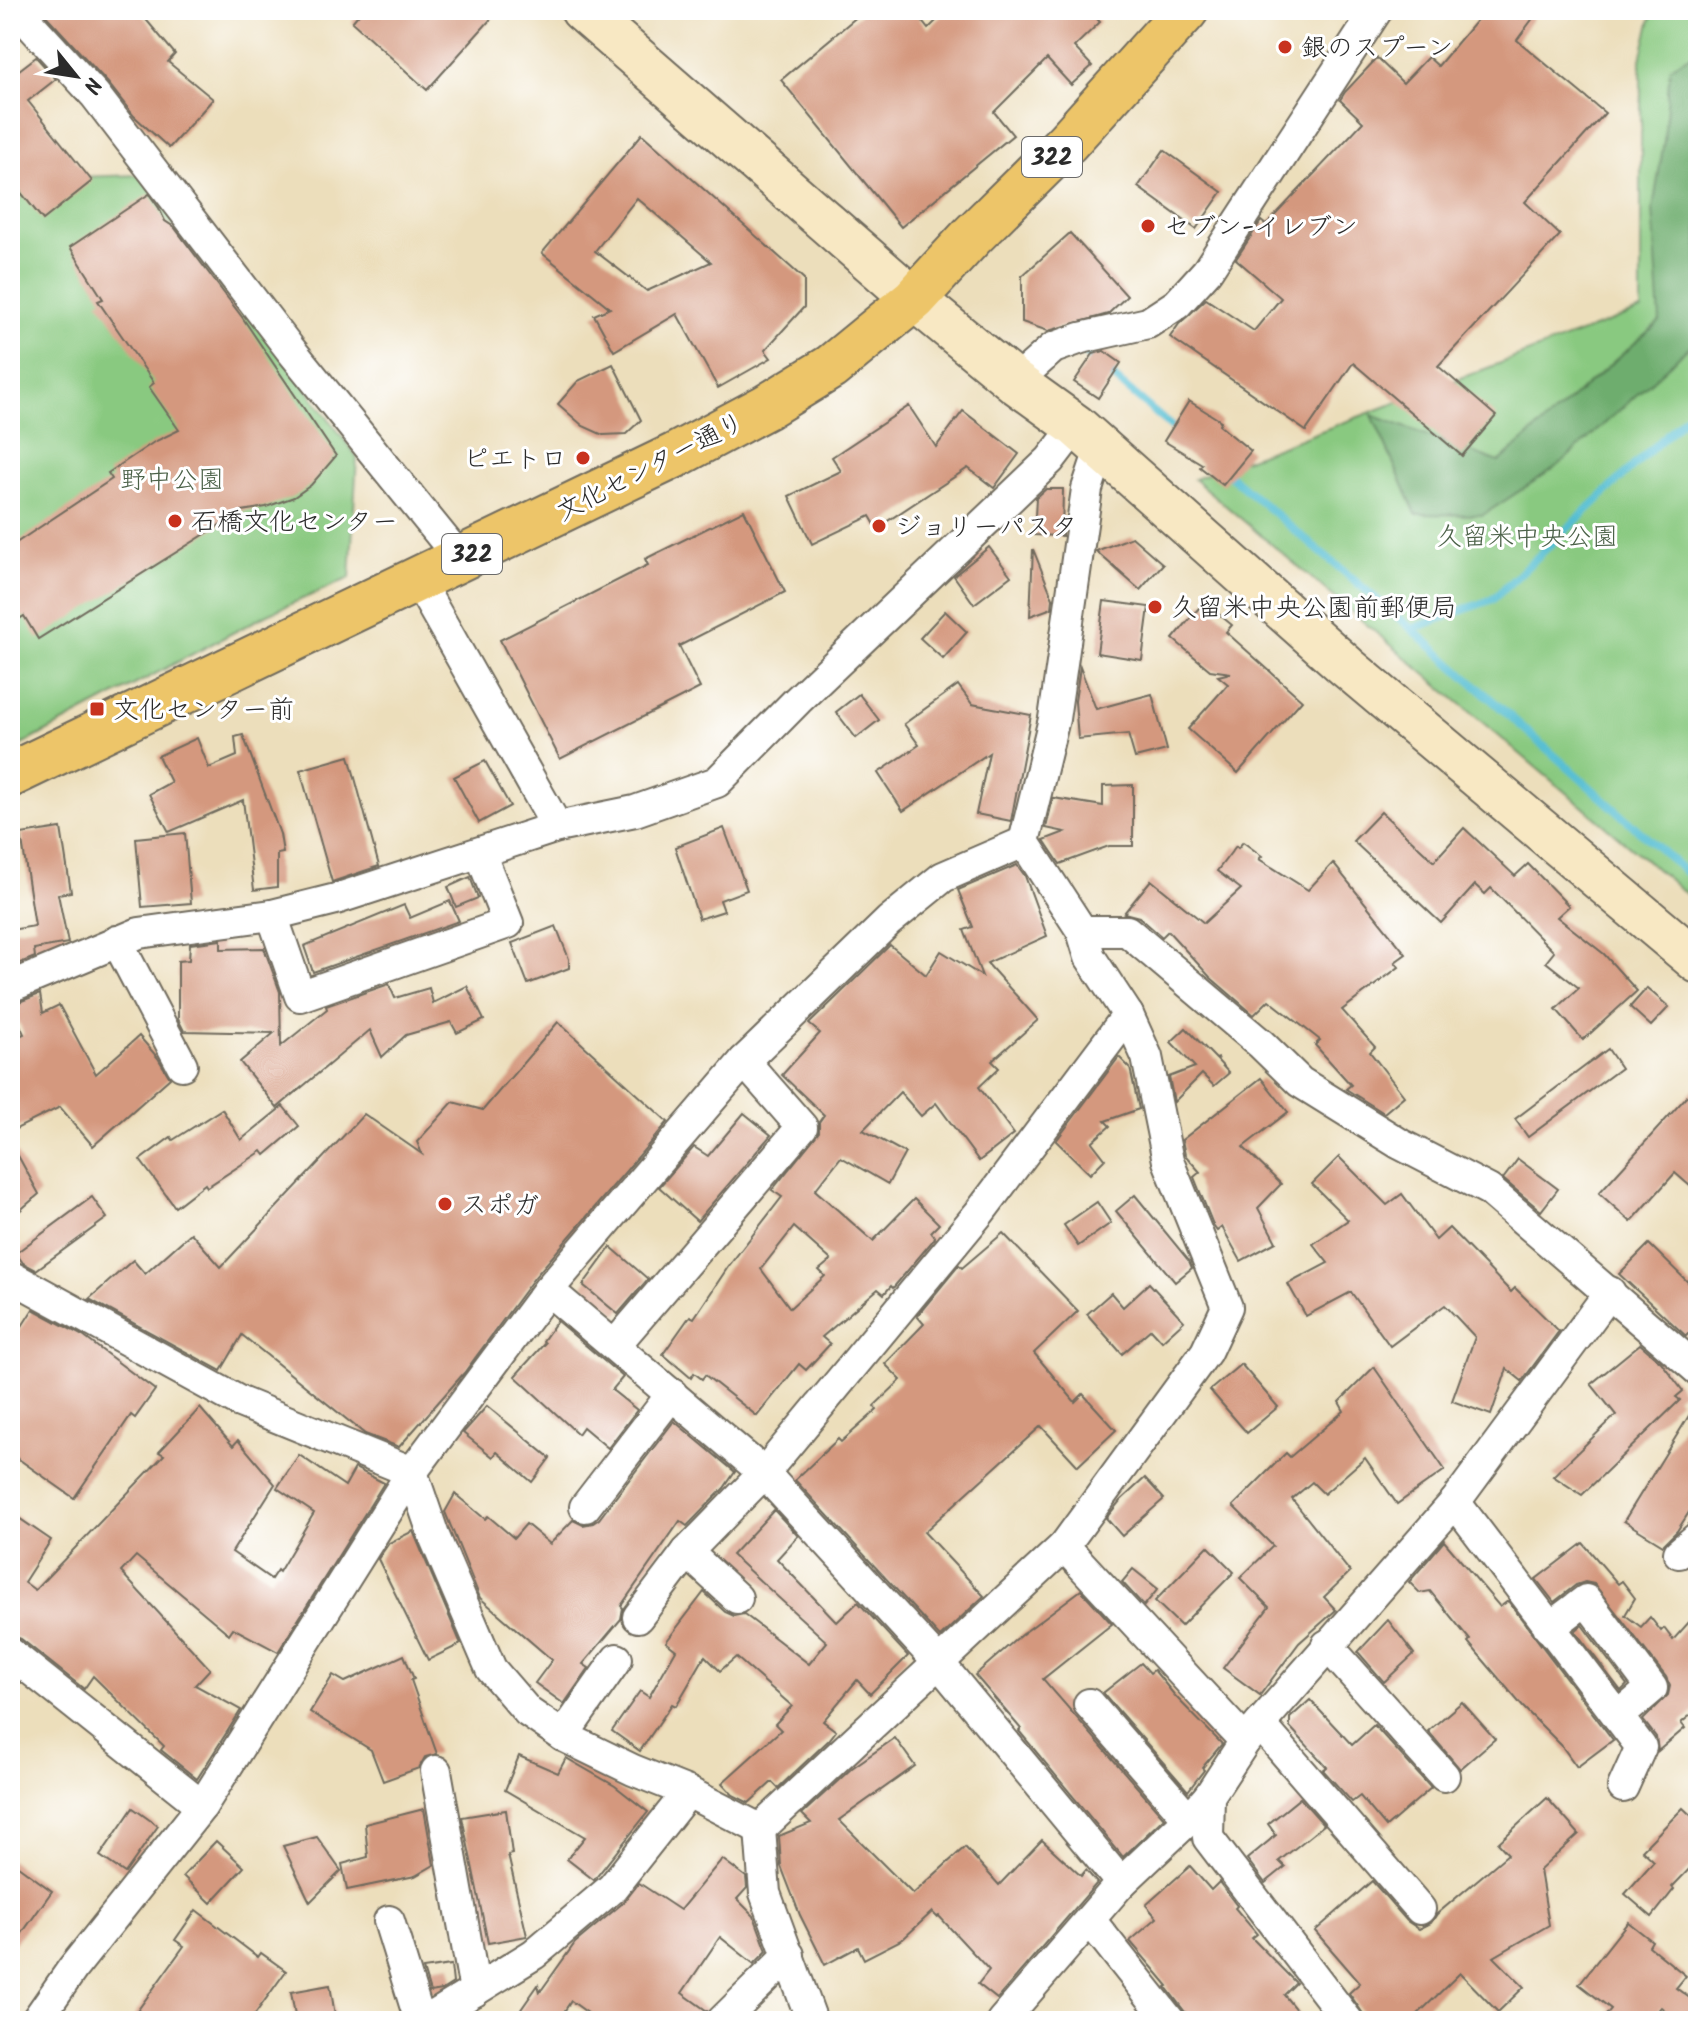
<svg xmlns="http://www.w3.org/2000/svg" width="1708" height="2031" font-family="Kalam,'Klee One',sans-serif">
	<style>
		.green { fill: #89c980; stroke: #5a7a56; stroke-width: 2 }
		.forest { fill: #6ead6e; stroke: #4c6c4c; stroke-width: 2 }
		.lines { fill: none; stroke-linecap: round; stroke-linejoin: round }
		.stream { stroke: #55bed2; stroke-width: 8 }
		.building { fill: #d4987e; fill-rule: evenodd }
		.street-casing { stroke: #6f6a5d; stroke-width: 34 }
		.secondary-casing { stroke: #6f6a5d; stroke-width: 46 }
		.highway-casing { stroke: #6f6a5d; stroke-width: 48 }
		.street { stroke: #fff; stroke-width: 30 }
		.secondary { stroke: #f8e8c3; stroke-width: 42 }
		.highway { stroke: #edc569; stroke-width: 44 }
		.poi-dot { fill: #c8321e; stroke: #fff; stroke-width: 3 }
		.labels { text-anchor: middle; stroke-width: 6; stroke-linejoin: round; paint-order: stroke }
		.shield { fill: #fff; stroke: #6b6b6b; stroke-width: 2 }
		.shield-label { font-size: 24px; font-weight: bold; fill: #2b2b2b }
		.poi-label { font-size: 26px; fill: #2b2b2b; stroke: #fff; text-anchor: start }
		.street-label { font-size: 26px; fill: #2b2b2b; stroke: #fff }
		.park-label { font-size: 26px; fill: #4c6249; stroke: #fff }
	</style>
	<rect width="100%" height="100%" fill="#fff"/>
	<filter id="ink" filterUnits="userSpaceOnUse"><feTurbulence type="fractalNoise" baseFrequency=".0125" numOctaves="2"/><feDisplacementMap in="SourceGraphic" scale="16" xChannelSelector="R" yChannelSelector="G"/><feConvolveMatrix kernelMatrix="1 2 1 2 8 2 1 2 1" color-interpolation-filters="sRGB"/></filter>
	<filter id="wash" filterUnits="userSpaceOnUse"><feTurbulence type="fractalNoise" baseFrequency=".006" numOctaves="4" result="noise"/><feDisplacementMap in="SourceGraphic" scale="32" xChannelSelector="R" yChannelSelector="G"/><feGaussianBlur stdDeviation="1.8" result="paint"/><feColorMatrix in="noise" values="0 0 0 0 0 0 0 0 0 0 0 0 0 0 0 0 0 1.4 0 .05"/><feComposite in="paint" operator="in"/></filter>
	<g filter="url(#wash)">
		<rect width="100%" height="100%" fill="#ecdebb"/>
		<g class="green">
			<path d="M1653 10H1698V904L1194 479 1641 310V59Z"/>
			<path d="M141 175 251 314 357 457 350 578 268 614 10 751V179Z"/>
		</g>
		<path class="forest" d="M1698 51V339L1559 465 1483 515 1416 514 1372 415 1499 462 1660 321 1653 209 1664 141 1670 67Z"/>
		<g class="lines">
			<g class="stream">
				<path d="M1085 353 1179 433"/>
				<path d="M1223 470 1412 629 1698 883"/>
				<path d="M1412 629 1493 599 1698 405"/>
			</g>
		</g>
		<g id="blocks">
			<g class="building">
				<path d="M41 10H138L175 54 168 62 213 99 169 148 134 116 108 83Z"/>
				<path d="M362 10H499L427 90 352 22Z"/>
				<path d="M865 10H913L928 29 947 10H1089L1100 22 1074 47 1092 66 1071 85 1047 59 994 112 1013 135 901 227 781 80Z"/>
				<path d="M1485 10H1539L1517 40 1605 113 1525 202 1560 235 1438 366 1496 416 1462 456 1353 363 1306 431 1170 337 1179 324 1206 299 1254 331 1281 298 1236 259 1261 221 1266 225 1363 122 1340 100 1345 92 1377 58 1403 83 1428 57 1438 66Z"/>
				<path d="M36 57 56 79 28 101 92 181 43 220 10 179V77Z"/>
				<path d="M642 134 804 279V307L765 350 771 358 718 388 677 314 614 351 594 315 610 308 542 253ZM637 198 711 262 647 291 595 251Z"/>
				<path d="M1164 150 1222 192 1196 229 1138 187Z"/>
				<path d="M149 194 159 208 165 221 174 227 242 317 336 456 311 485 294 497 266 507 242 511 38 639 24 616 10 625V547L112 479 108 473 154 442 179 430 149 387 154 383 98 301 103 299 70 247Z"/>
				<path d="M1070 233 1127 296 1108 314 1048 331 1022 322V276Z"/>
				<path d="M1104 351 1121 363 1098 398 1074 382 1093 354Z"/>
				<path d="M613 364 641 420 626 434 603 435 583 426 558 404 578 381Z"/>
				<path d="M1189 401 1221 421 1219 425 1251 451 1223 485 1200 467 1202 464 1164 441Z"/>
				<path d="M909 406 936 447 963 411 1019 454 994 488 968 468 877 528 870 516 812 544 789 496 841 471 832 457Z"/>
				<path d="M1046 489H1063L1062 536 1034 535 1036 498Z"/>
				<path d="M744 510 785 592 679 646 700 688 560 759 500 640 648 565 645 559Z"/>
				<path d="M1132 537 1163 564 1140 590 1096 551Z"/>
				<path d="M989 547 1011 576 974 604 954 576Z"/>
				<path d="M1033 549 1053 599 1052 608 1030 616Z"/>
				<path d="M1104 601 1149 607 1142 660 1097 653Z"/>
				<path d="M1204 602 1232 625 1226 632 1302 700 1238 773 1188 729 1228 684 1218 676 1231 673 1210 670 1173 639Z"/>
				<path d="M945 611 967 632 943 659 920 638Z"/>
				<path d="M1080 667 1096 709 1152 694 1167 750 1135 758 1128 734 1078 739 1075 701Z"/>
				<path d="M958 685 972 704 1031 715 1011 821 976 814 989 753 903 811 878 773 919 745 904 724Z"/>
				<path d="M859 694 879 720 856 738 836 712Z"/>
				<path d="M243 735 280 834 283 853 277 854V887L254 890 243 800 169 832 149 794 171 782 158 756 197 738 209 768 237 756 235 737Z"/>
				<path d="M349 756 379 866 332 882 300 770Z"/>
				<path d="M485 761 510 806 479 823 454 777Z"/>
				<path d="M1133 785V846H1109L1060 864 1044 840 1065 832 1046 828 1053 798 1103 806V786Z"/>
				<path d="M1381 812 1434 861 1464 828 1515 876 1528 864 1569 906 1557 917 1604 954 1637 991 1583 1040 1556 1009 1579 988 1546 962 1554 952 1491 888 1485 894 1475 885 1441 923 1353 841Z"/>
				<path d="M61 828 71 892 58 894 68 943 34 949 35 957 10 967V930L35 926 21 834Z"/>
				<path d="M724 828 747 890 720 900 724 911 699 919 675 847Z"/>
				<path d="M185 833 191 903 142 907 136 838Z"/>
				<path d="M1243 842 1262 856 1259 859 1308 890 1333 863 1406 954 1395 962 1399 967 1342 1010 1375 1047 1370 1052 1404 1096 1384 1113 1346 1089 1351 1085 1315 1045 1320 1040 1269 1000 1254 1015 1210 977 1168 931 1162 937 1139 917 1124 913 1151 880 1204 923 1241 889 1217 871 1236 846 1238 848Z"/>
				<path d="M1017 865 1025 876 1047 936 987 963 1038 1020 992 1061 999 1068 979 1087 1014 1134 979 1161 936 1103 921 1116 900 1092 863 1130 905 1153 888 1184 841 1157 815 1190 873 1241 914 1199 939 1224 931 1232 935 1238 893 1288 891 1286 884 1294 878 1289 822 1337 830 1344 806 1370 799 1364 757 1416 705 1375 702 1379 694 1373 691 1378 663 1354 690 1316 694 1318 728 1267 782 1197 772 1190 819 1132V1122L824 1115 782 1075 820 1033 809 1024 890 945 926 975 941 951 982 976 964 930 973 927 958 890ZM794 1227 831 1260 819 1270 825 1276 790 1308 761 1269Z"/>
				<path d="M470 877 478 898 456 907 448 887Z"/>
				<path d="M450 901 459 921 313 972 304 946 404 905 410 918Z"/>
				<path d="M556 926 569 959V968L528 984 512 943Z"/>
				<path d="M221 940V949L264 948 280 992 281 1046 327 1009 326 1006 389 984 395 998 429 988 433 1003 467 986 484 1020 457 1033 451 1022 406 1035 382 1057 370 1030 277 1108 240 1062 274 1033 184 1031 178 1019V961L189 960 190 944Z"/>
				<path d="M1647 988 1669 1007 1651 1026 1630 1007Z"/>
				<path d="M40 994 43 1013 59 1005 96 1074 139 1036 158 1058 170 1078 93 1146 60 1107 10 1132V1040L24 1034 11 1005Z"/>
				<path d="M558 1022 668 1122 534 1278 464 1373 399 1447 365 1434 242 1335 221 1371 89 1299 133 1260 145 1274 191 1233 221 1267 364 1114 422 1154 417 1142 453 1102 483 1110Z"/>
				<path d="M1186 1028 1216 1059 1219 1058 1217 1060 1229 1073 1214 1086 1202 1074 1174 1102 1169 1077 1195 1067 1171 1042Z"/>
				<path d="M1608 1049 1621 1068 1528 1137 1515 1119Z"/>
				<path d="M1119 1057 1130 1068 1139 1109 1105 1121 1110 1126 1092 1142 1105 1159 1090 1174 1056 1141Z"/>
				<path d="M1261 1078 1288 1112 1243 1147 1281 1184 1258 1208 1276 1242 1241 1261 1222 1227 1217 1231 1214 1227 1194 1177 1200 1172 1185 1155 1182 1140Z"/>
				<path d="M1698 1084V1193L1675 1173 1631 1222 1599 1193Z"/>
				<path d="M283 1106 299 1126 265 1155 262 1151 207 1187 205 1184 175 1207 140 1160 171 1137 173 1140 222 1109 241 1140Z"/>
				<path d="M744 1113 771 1135 697 1221 659 1187 694 1147 708 1156Z"/>
				<path d="M10 1141 39 1194 10 1219Z"/>
				<path d="M1339 1157 1387 1205 1402 1194 1436 1240 1449 1228 1511 1292 1515 1288 1559 1331 1522 1381 1507 1369 1491 1415 1452 1401 1475 1337 1445 1305 1390 1346 1351 1292 1306 1316 1288 1284 1328 1263 1313 1244 1348 1220 1312 1184Z"/>
				<path d="M1518 1159 1558 1189 1541 1211 1503 1179Z"/>
				<path d="M1135 1195 1189 1261 1192 1268 1175 1282 1116 1211Z"/>
				<path d="M92 1197 107 1218 36 1270 23 1263 16 1253Z"/>
				<path d="M1097 1202 1111 1223 1078 1246 1064 1225Z"/>
				<path d="M1003 1233 1078 1311 1034 1353 1075 1402 1083 1394 1116 1430 1078 1466 1041 1426 924 1532 984 1596 940 1637 795 1480 838 1439 841 1442 877 1410 874 1406 901 1380 885 1364 924 1324 917 1316 959 1265 962 1268Z"/>
				<path d="M1649 1244 1698 1292V1324L1686 1336 1619 1274Z"/>
				<path d="M611 1247 648 1279 618 1314 583 1285Z"/>
				<path d="M1149 1283 1184 1321 1162 1341 1151 1329 1122 1354 1087 1314 1111 1293 1123 1307Z"/>
				<path d="M33 1309 83 1336 155 1390 135 1418 131 1415 74 1498 10 1453V1345Z"/>
				<path d="M557 1321 623 1377 612 1390 637 1410 608 1448 583 1427 578 1434 515 1376 545 1343 543 1341Z"/>
				<path d="M1640 1344 1661 1362 1683 1391 1676 1397 1680 1400 1582 1495 1553 1476 1616 1415 1591 1384Z"/>
				<path d="M1241 1364 1278 1407 1247 1433 1210 1390Z"/>
				<path d="M1374 1367 1445 1470 1397 1504 1365 1458 1324 1494 1312 1482 1292 1499 1350 1572 1324 1597 1336 1610 1299 1643 1260 1695 1223 1668 1269 1607 1240 1578 1273 1546 1233 1506 1286 1453 1290 1457 1344 1411 1339 1402Z"/>
				<path d="M1698 1401V1498L1677 1531 1663 1545 1624 1521Z"/>
				<path d="M487 1406 550 1458 532 1482 497 1452 493 1457 463 1433Z"/>
				<path d="M200 1408 233 1446 238 1440 275 1484 232 1552 271 1579 277 1570 279 1572 314 1513 277 1488 299 1455 345 1486 355 1468 384 1483 278 1652 233 1628 229 1634 136 1556 121 1572 210 1669 195 1685 241 1710 197 1779 161 1750 164 1746 93 1676 84 1689 21 1639 10 1635V1512L51 1540 24 1582 35 1590 164 1455 159 1452Z"/>
				<path d="M674 1421 735 1472 724 1488 687 1526 680 1521 621 1606 623 1608 621 1619 583 1664 589 1668 564 1704 535 1683 552 1660 480 1598 445 1512 455 1494 485 1519 488 1516 514 1538 526 1524 550 1544 573 1520 583 1525 593 1523 599 1519Z"/>
				<path d="M1145 1478 1164 1499 1122 1536 1106 1518 1120 1501Z"/>
				<path d="M774 1510 798 1536 777 1559 837 1622 858 1602 908 1656 870 1694 857 1680 823 1721 836 1731 829 1740 778 1788 772 1782 749 1803 733 1795 722 1783 781 1730 775 1724 792 1706 736 1657 720 1671 705 1656 676 1706 672 1704 640 1751 612 1731 640 1691 649 1697 676 1650 666 1642 704 1592 725 1612 734 1616 744 1614 809 1664 827 1642 732 1555Z"/>
				<path d="M413 1531 461 1644 428 1660 378 1559 389 1543Z"/>
				<path d="M1444 1541 1500 1607 1508 1601 1613 1740 1577 1767 1561 1745 1523 1707 1468 1642 1470 1640 1430 1591 1420 1593 1409 1582Z"/>
				<path d="M1583 1543 1618 1584 1622 1581 1635 1598 1625 1615 1641 1627 1650 1617 1661 1631 1664 1628 1673 1640 1698 1612V1709L1681 1723 1685 1728 1658 1751 1656 1737 1643 1720 1668 1695 1670 1686 1666 1677 1594 1584 1585 1582 1576 1585 1554 1602 1536 1579Z"/>
				<path d="M1208 1546 1234 1572 1181 1626 1155 1601Z"/>
				<path d="M1133 1569 1158 1589 1144 1606 1122 1582Z"/>
				<path d="M1081 1590 1112 1624 1043 1679 1164 1818 1123 1857 1019 1731 1021 1729 975 1675 1021 1635Z"/>
				<path d="M1388 1620 1414 1654 1384 1682 1358 1652Z"/>
				<path d="M1582 1625 1627 1685 1621 1691 1575 1631Z"/>
				<path d="M404 1655 414 1679 411 1680 437 1754 425 1757 419 1768 383 1781 371 1750 310 1712 333 1675 345 1682Z"/>
				<path d="M1141 1663 1150 1673 1154 1670 1176 1697 1222 1744 1202 1768 1204 1770 1188 1791 1103 1693Z"/>
				<path d="M1310 1700 1352 1745 1374 1725 1431 1788 1386 1827 1360 1796 1352 1802 1323 1770 1327 1767 1290 1727V1718Z"/>
				<path d="M1462 1702 1495 1739 1460 1769 1428 1731Z"/>
				<path d="M895 1738 915 1766 839 1820 913 1894 965 1847 999 1885 1042 1840 1081 1876 1086 1870 1097 1883 997 1999 978 1984 989 1970 939 1916 937 1917 932 1912 903 1939 864 1959 858 1947 825 1965 800 1915 781 1866 779 1836 811 1823 802 1814 852 1768Z"/>
				<path d="M519 1756 558 1773 566 1758 615 1786 648 1812 594 1880 567 1859 585 1837 505 1790Z"/>
				<path d="M1300 1798 1324 1825 1279 1861 1285 1867 1265 1883 1247 1859 1276 1835 1268 1824Z"/>
				<path d="M1547 1798 1579 1834 1540 1870 1549 1925 1494 1957 1524 1987 1498 2012 1460 1973 1411 2021H1368L1349 1993 1360 1983 1315 1931 1372 1881 1407 1921 1419 1929 1431 1923 1437 1914 1508 1854 1498 1843Z"/>
				<path d="M133 1808 158 1826 125 1873 100 1856Z"/>
				<path d="M1683 1808 1698 1822V1860L1672 1887 1674 1889 1652 1917 1625 1894 1654 1861 1642 1850Z"/>
				<path d="M424 1809 434 1865 415 1876 347 1890 342 1864 368 1857 365 1824Z"/>
				<path d="M506 1810 512 1854 508 1855 527 1936 488 1943 462 1817Z"/>
				<path d="M317 1837 341 1871 310 1902 283 1846Z"/>
				<path d="M216 1841 244 1867 211 1903 183 1876Z"/>
				<path d="M722 1859 746 1877 747 1888 737 1899 754 1916 767 1951 754 1964 720 1937 682 1993 707 2011 705 2021H599L571 2001 558 2021H513L538 1985 540 1992 575 1943 624 1902 639 1883 680 1910Z"/>
				<path d="M10 1860 52 1891 10 1950Z"/>
				<path d="M1190 1866 1211 1890 1219 1882 1237 1906 1235 1908 1257 1934 1252 1938 1296 1983 1284 1995 1305 2021H1192L1166 1987 1168 1986 1130 1941 1157 1918 1146 1905Z"/>
				<path d="M196 1910 258 1957 261 1953 286 1971 250 2021H130L184 1946 175 1940Z"/>
				<path d="M1628 1922 1652 1941 1649 1946 1686 1976 1676 1988 1698 2004V2021H1679L1661 2007 1649 2021H1601L1611 2009 1579 1984Z"/>
				<path d="M451 1965 453 1983 442 1990 430 1992 423 1969Z"/>
				<path d="M330 1985 336 2021H296L291 1992Z"/>
			</g>
		</g>
	</g>
	<g filter="url(#ink)">
		<use href="#blocks" fill-opacity="0" stroke="#6f6a5d" stroke-width="2"/>
		<g class="lines">
			<defs>
				<g id="street">
					<path d="M17 10 95 95 290 349 461 560"/>
					<path d="M1015 382 1053 348 1081 338 1148 323 1177 304 1207 271 1377 10"/>
					<path d="M418 581 557 827"/>
					<path d="M272 915 300 996 508 923 480 853"/>
					<path d="M1082 931H1127L1261 1044 1300 1082 1400 1144 1489 1190 1698 1370"/>
					<path d="M117 941 182 1065"/>
					<path d="M10 987 139 933 272 915 336 899 557 827 635 811 717 782 798 700 1050 460 1076 426"/>
					<path d="M10 1276 240 1402 412 1472 434 1536 491 1669 528 1712 563 1736 633 1770 688 1792 760 1829"/>
					<path d="M548 1290 764 1473 939 1663 1121 1883"/>
					<path d="M615 1345 802 1127 744 1061"/>
					<path d="M1455 1502 1641 1747 1623 1787"/>
					<path d="M585 1507 672 1394"/>
					<path d="M1064 1546 1245 1741"/>
					<path d="M687 1552 737 1598"/>
					<path d="M1679 1553 1698 1537"/>
					<path d="M638 1617 687 1552 764 1473 980 1212 1128 1015"/>
					<path d="M1549 1628 1586 1600 1652 1688 1618 1717"/>
					<path d="M1327 1645 1444 1776"/>
					<path d="M10 1653 202 1806"/>
					<path d="M1089 1704 1189 1819"/>
					<path d="M1260 1724 1420 1909"/>
					<path d="M563 1736 617 1659"/>
					<path d="M436 1771 475 1991"/>
					<path d="M1209 1796 1208 1838 1348 2021"/>
					<path d="M760 1829 1064 1546 1206 1352 1227 1307 1168 1161 1147 1057 1128 1015 1090 957 1082 931 1024 842 1054 719 1087 489 1100 450"/>
					<path d="M760 1829 765 1893 812 2021"/>
					<path d="M1090 1920 1170 2021"/>
					<path d="M389 1921 420 2021"/>
					<path d="M36 2021 73 1968 202 1806 412 1472 548 1290 744 1061 889 921 943 877 1024 842"/>
					<path d="M426 2021 534 1954 612 1888 688 1792"/>
					<path d="M722 2021 789 1955"/>
					<path d="M1002 2021 1121 1883 1189 1819 1209 1796 1245 1741 1455 1502 1610 1292"/>
				</g>
				<path id="secondary" d="M582 10 914 299 1015 382 1076 426 1347 667 1698 962"/>
				<path id="highway" d="M10 775 676 455 766 407 831 367 914 299 972 236 1067 142 1186 10"/>
			</defs>
			<use href="#street" class="street-casing"/>
			<use href="#secondary" class="secondary-casing"/>
			<use href="#highway" class="highway-casing"/>
			<use href="#street" class="street"/>
			<use href="#secondary" class="secondary"/>
			<use href="#highway" class="highway"/>
		</g>
	</g>
	<g class="poi-dot">
		<circle cx="1285" cy="47" r="8"/>
		<circle cx="1148" cy="226" r="8"/>
		<circle cx="583" cy="458" r="8"/>
		<circle cx="175" cy="521" r="8"/>
		<circle cx="879" cy="526" r="8"/>
		<circle cx="1155" cy="607" r="8"/>
		<rect x="89" y="701" width="16" height="16" rx="4"/>
		<circle cx="445" cy="1204" r="8"/>
	</g>
	<g class="labels">
		<g class="shield">
			<rect x="1022" y="137" width="60" height="40" rx="6"/>
			<rect x="442" y="534" width="60" height="40" rx="6"/>
		</g>
		<g class="shield-label">
			<text x="1052" y="165">322</text>
			<text x="472" y="562">322</text>
		</g>
		<g class="poi-label">
			<text x="1301" y="56">銀のスプーン</text>
			<text x="1164" y="235">セブン-イレブン</text>
			<text x="567" y="467" text-anchor="end">ピエトロ</text>
			<text x="191" y="530">石橋文化センター</text>
			<text x="895" y="535">ジョリーパスタ</text>
			<text x="1171" y="616">久留米中央公園前郵便局</text>
			<text x="113" y="718">文化センター前</text>
			<text x="461" y="1213">スポガ</text>
		</g>
		<g class="street-label">
			<text transform="translate(650 466) rotate(-27)" y="9">文化センター通り</text>
		</g>
		<g class="park-label">
			<text x="172" y="488">野中公園</text>
			<text x="1527" y="545">久留米中央公園</text>
		</g>
	</g>
	<rect width="1708" height="2031" fill="none" stroke="#fff" stroke-width="40"/>
	<g transform="translate(76 76) rotate(120)" stroke="#ffffff" stroke-width="6" paint-order="stroke">
	<path d="M0-6L14 30L0 20L-14 30Z" fill="#2b2b2b"/>
	<text y="-12" font-size="22" font-weight="bold" text-anchor="middle" fill="#2b2b2b">N</text>
	</g>
</svg>
